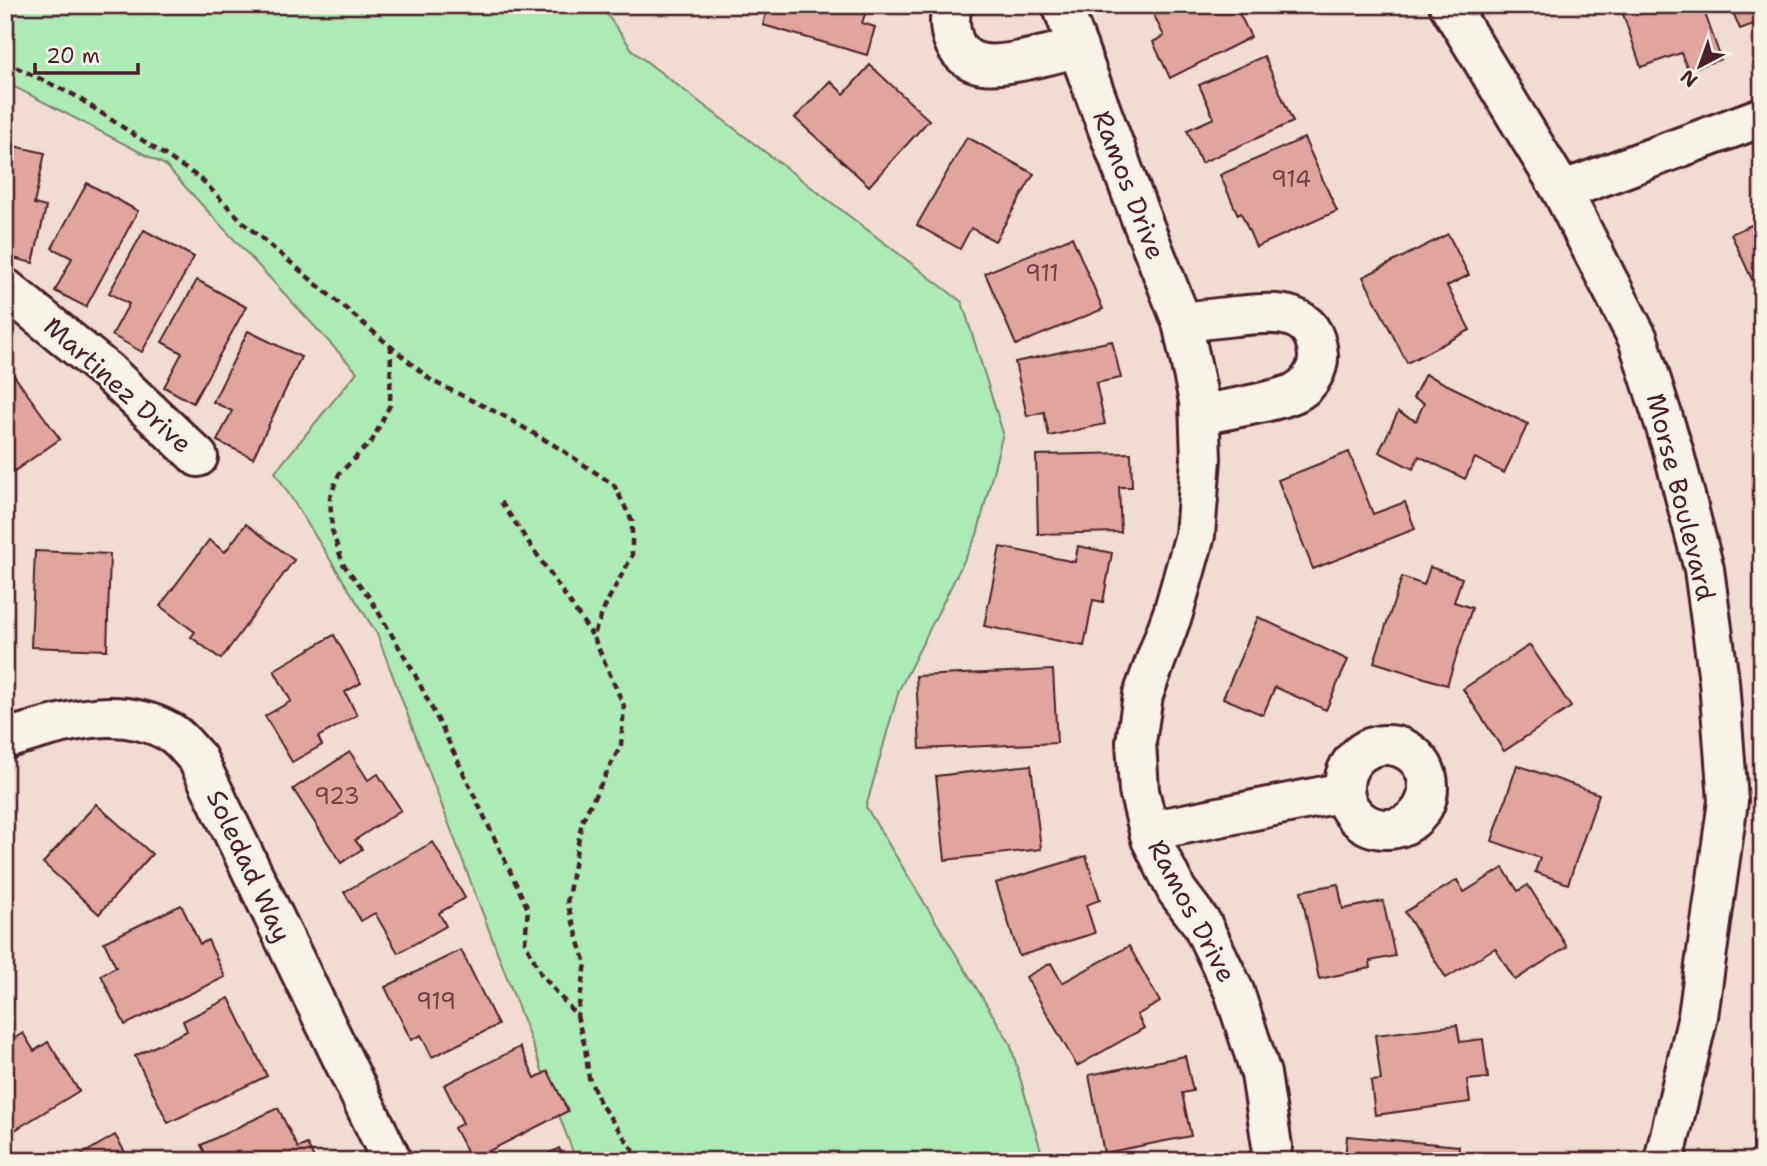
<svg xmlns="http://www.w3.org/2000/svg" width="1767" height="1166" font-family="'Shantell Sans',sans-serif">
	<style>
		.grass { fill: #acebb3; stroke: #7b856f; stroke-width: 2 }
		.building { fill: #e0a69d; stroke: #4a1f2b; stroke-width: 2 }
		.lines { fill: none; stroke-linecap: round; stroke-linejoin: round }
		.street-casing { stroke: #4a1f2b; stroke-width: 44 }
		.secondary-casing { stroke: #4a1f2b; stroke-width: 44 }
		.path { stroke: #4a1f2b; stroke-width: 4.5; stroke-dasharray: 7 5; stroke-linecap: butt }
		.street { stroke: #f7f3e8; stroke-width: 38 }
		.secondary { stroke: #f7f3e8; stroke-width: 38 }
		.labels { text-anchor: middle; stroke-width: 5; stroke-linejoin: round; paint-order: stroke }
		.number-label { font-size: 23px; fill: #704148 }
		.street-label { font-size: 26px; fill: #4a1f2b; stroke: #f7f3e8 }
	</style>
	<rect width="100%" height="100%" fill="#f0dcd2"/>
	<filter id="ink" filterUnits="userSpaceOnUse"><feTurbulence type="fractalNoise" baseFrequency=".0143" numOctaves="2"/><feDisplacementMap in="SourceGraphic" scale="14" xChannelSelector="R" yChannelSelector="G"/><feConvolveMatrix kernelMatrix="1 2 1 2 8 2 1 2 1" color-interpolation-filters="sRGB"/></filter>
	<g filter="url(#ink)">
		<path class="grass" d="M5 5H600L634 52 962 302 1003 433 977 535 899 690 866 807 1010 1043 1044 1161H581L573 1152 377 634 275 472 357 372 165 165 5 82Z"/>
		<g class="building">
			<path d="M768 5H868L862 23 875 27 867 55 763 25Z"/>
			<path d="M1149 5H1235L1251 37 1170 78 1153 42 1164 36Z"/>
			<path d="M1620 5H1702L1721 59 1688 70 1681 53 1641 67Z"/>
			<path d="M1730 5H1762V21L1740 29Z"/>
			<path d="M1264 56 1293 122 1201 163 1187 130 1214 118 1199 85Z"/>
			<path d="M870 65 929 120 869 186 795 118 830 81 844 94Z"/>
			<path d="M967 137 1034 174 995 241 971 228 960 249 917 225Z"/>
			<path d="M1304 138 1337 211 1256 247 1241 213 1238 215 1220 175Z"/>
			<path d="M5 144 45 153 34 204 46 207 33 263 5 256Z"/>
			<path d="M87 183 138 211 86 307 55 291 72 258 52 248Z"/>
			<path d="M1762 220V301L1731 234Z"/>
			<path d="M144 230 194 257 142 352 112 335 129 304 109 293Z"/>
			<path d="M1448 234 1469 275 1447 286 1470 330 1407 363 1363 277Z"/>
			<path d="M1072 237 1103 309 1016 345 985 273Z"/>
			<path d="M197 280 246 307 193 403 164 387 182 353 162 342Z"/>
			<path d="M248 331 301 357 253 458 217 441 232 411 213 402Z"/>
			<path d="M1112 341 1121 378 1096 383 1105 424 1049 436 1044 412 1027 416 1015 362Z"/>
			<path d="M5 363 60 439 13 472 5 461Z"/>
			<path d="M1425 374 1528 424 1504 473 1475 458 1465 479 1419 456 1413 469 1379 452 1398 412 1416 421 1424 403 1413 398Z"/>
			<path d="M1349 452 1373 514 1405 502 1415 529 1313 569 1278 480Z"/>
			<path d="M1131 453 1132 487H1119L1121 532 1038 534 1036 455Z"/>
			<path d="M246 524 294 560 221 659 191 637 195 632 160 606 209 540 225 552Z"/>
			<path d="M1078 546 1112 553 1103 602 1093 600 1084 646 984 626 1000 547 1075 562Z"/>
			<path d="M35 551 110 554 107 650 31 647Z"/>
			<path d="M1430 567 1462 578 1454 602 1472 608 1447 685 1374 662 1402 577 1424 585Z"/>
			<path d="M1258 617 1348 660 1326 710 1275 687 1263 715 1223 698Z"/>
			<path d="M334 635 361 683 345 692 357 715 318 737 322 745 292 762 265 716 291 701 274 670Z"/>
			<path d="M5 638 12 662 5 664Z"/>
			<path d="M1530 645 1571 707 1504 751 1463 689Z"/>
			<path d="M1053 670 1057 743 920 749 916 676Z"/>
			<path d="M350 752 368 780 378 774 401 810 355 840 362 849 341 863 293 789Z"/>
			<path d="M1031 765 1041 849 945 860 936 776Z"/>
			<path d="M1517 765 1599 794 1568 884 1535 872 1540 858 1492 841Z"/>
			<path d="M96 804 152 854 99 914 43 863Z"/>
			<path d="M433 842 465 898 439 913 446 926 398 953 375 913 361 921 344 892Z"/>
			<path d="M1086 856 1100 900 1086 905 1095 933 1019 956 996 883Z"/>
			<path d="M1503 868 1518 891 1528 885 1567 947 1515 980 1495 948 1446 978 1405 912 1457 880 1464 892Z"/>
			<path d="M1338 884 1343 909 1383 901 1395 956 1370 961 1371 968 1319 979 1301 891Z"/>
			<path d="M181 905 200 944 208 940 225 977 125 1025 101 975 116 967 104 942Z"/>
			<path d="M1129 946 1160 1002 1137 1015 1144 1028 1077 1066 1026 977 1051 963 1062 983Z"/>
			<path d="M461 950 498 1025 432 1057 421 1035 411 1040 385 987Z"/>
			<path d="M229 998 267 1076 168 1123 135 1056 187 1031 183 1021Z"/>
			<path d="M1457 1025 1460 1042 1483 1039 1488 1078 1467 1080 1470 1102 1375 1115 1371 1081 1381 1080 1375 1035Z"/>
			<path d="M23 1033 34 1051 48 1042 79 1091 5 1136V1044Z"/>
			<path d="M520 1047 535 1078 548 1071 568 1111 471 1160 454 1128 463 1123 444 1085Z"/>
			<path d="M1185 1056 1193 1091 1182 1093 1191 1136 1104 1153 1089 1075Z"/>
			<path d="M278 1108 298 1148 307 1144 315 1161H209L201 1145Z"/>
			<path d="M115 1135 130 1161H71Z"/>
			<path d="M1347 1136 1459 1146 1458 1161H1345Z"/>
			<path d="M559 1148 566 1161H535Z"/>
		</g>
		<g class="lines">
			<defs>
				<g id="street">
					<path d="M952 5C946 30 954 61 984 64 1009 67 1052 53 1078 48"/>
					<path d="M1062 5 1140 216 1182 322 1199 401 1201 459 1195 535 1173 613 1143 695 1136 742 1139 791 1151 839 1177 891 1202 924 1234 991 1261 1074 1272 1146 1270 1161"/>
					<path d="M1562 191 1762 117"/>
					<path d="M5 288 108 372 198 457"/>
					<path d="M1182 322C1200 320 1218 318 1236 316 1272 313 1314 306 1318 355 1319 368 1310 384 1298 391 1282 401 1222 410 1200 415"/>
					<path d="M5 739C60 724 115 702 170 732 180 737 189 750 197 758L392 1161"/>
					<circle cx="1386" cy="787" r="42"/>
					<path d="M1149 831 1344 792"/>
				</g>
				<path id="secondary" d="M1449 5 1562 191 1638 339 1673 450 1704 569 1719 681 1728 801 1698 1016 1664 1161"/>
			</defs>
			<use href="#street" class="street-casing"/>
			<use href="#secondary" class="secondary-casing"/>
			<g class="path">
				<path d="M5 62 74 95 201 179 247 226 432 381 502 415 559 448 614 485 632 521V556L607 602 593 636 624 706 621 745 582 821 567 903 586 964 577 1016"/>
				<path d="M391 345 390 405 372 441 339 474 330 497 332 530 343 564 370 598 412 669 444 732 528 909 525 942 541 974 577 1016 585 1047 589 1078 601 1105 641 1161"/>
				<path d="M501 502 592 635"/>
			</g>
			<use href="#street" class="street"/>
			<use href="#secondary" class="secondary"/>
		</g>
	</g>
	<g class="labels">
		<g class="number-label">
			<text x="1291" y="187">914</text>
			<text x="1042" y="281">911</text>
			<text x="337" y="804">923</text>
			<text x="436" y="1009">919</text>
		</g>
		<g class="street-label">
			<text transform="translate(1129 185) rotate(69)" y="9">Ramos Drive</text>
			<text transform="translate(118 385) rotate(42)" y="9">Martinez Drive</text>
			<text transform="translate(1681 497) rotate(76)" y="9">Morse Boulevard</text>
			<text transform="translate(249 866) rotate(65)" y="9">Soledad Way</text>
			<text transform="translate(1192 911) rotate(62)" y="9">Ramos Drive</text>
		</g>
	</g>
	<rect width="1767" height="1166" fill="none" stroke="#f7f3e8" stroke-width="28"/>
	<rect x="14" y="14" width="1739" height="1138" fill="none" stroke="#4a1f2b" stroke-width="2.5" filter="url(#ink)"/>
	<g transform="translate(1700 66) rotate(221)" stroke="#f7f3e8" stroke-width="5" paint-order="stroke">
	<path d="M0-5L12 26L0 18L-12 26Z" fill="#4a1f2b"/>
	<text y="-10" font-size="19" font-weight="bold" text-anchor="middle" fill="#4a1f2b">N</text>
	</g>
	<path d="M35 63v10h103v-10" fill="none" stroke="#4a1f2b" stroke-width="3.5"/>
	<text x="46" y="63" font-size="21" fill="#4a1f2b" stroke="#f7f3e8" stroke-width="5" paint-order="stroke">20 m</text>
</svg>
